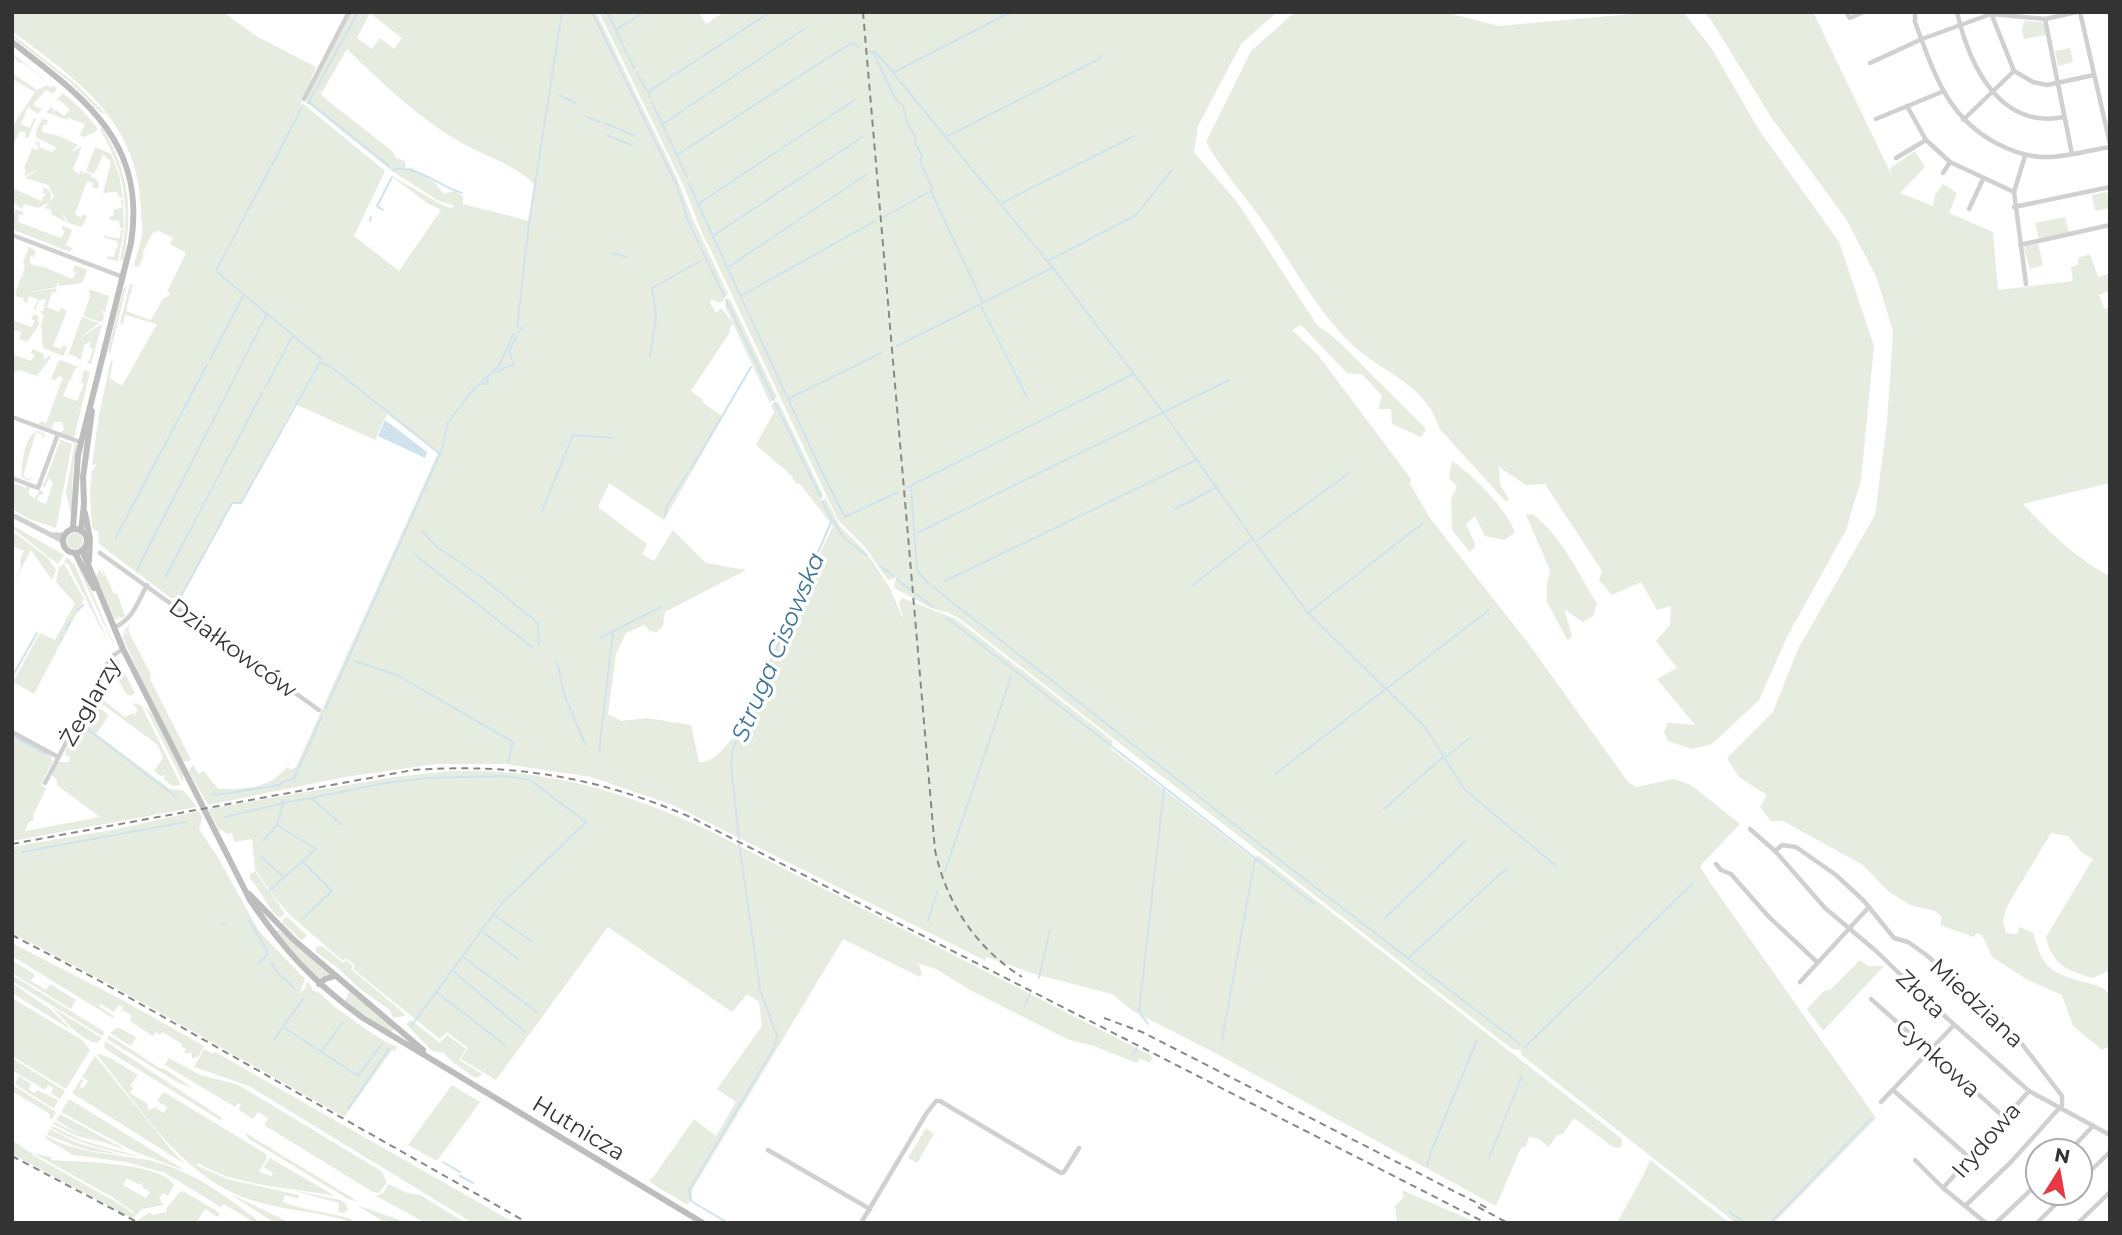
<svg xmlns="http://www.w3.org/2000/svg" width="2122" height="1235" font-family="Montserrat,sans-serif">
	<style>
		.green { fill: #e6ecdf; fill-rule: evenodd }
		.water { fill: #cfe2ee }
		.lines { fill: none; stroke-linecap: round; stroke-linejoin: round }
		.stream { stroke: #cfe2ee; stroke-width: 2 }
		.minor { stroke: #d0d0d0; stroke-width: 4.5 }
		.tertiary { stroke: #d0d0d0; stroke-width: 5 }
		.secondary { stroke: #bdbdbd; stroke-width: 6 }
		.rail { stroke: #888; stroke-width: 2; stroke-dasharray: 7 5; stroke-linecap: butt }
		.labels { text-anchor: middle; stroke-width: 7; stroke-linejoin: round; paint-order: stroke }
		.street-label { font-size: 23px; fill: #333; stroke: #fff }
		.water-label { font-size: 24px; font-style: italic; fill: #3f7597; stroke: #fff }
	</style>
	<rect width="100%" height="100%" fill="#fff"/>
	<g class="green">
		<path d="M12 12H223L256 36 316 67 301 102 385 171 354 236 399 271 441 210 427 203 390 175 444 206 451 208 455 206 439 201 392 171 306 102V99L351 12H596L676 176 692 217 728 294 722 302 719 303 711 299 710 303 716 313 721 308 733 323 729 330 730 332 691 391 703 400 702 402 723 417 664 520 609 483 598 507 647 544 642 554 654 561 673 530 706 563 746 570 665 612 663 626 657 632 650 631 644 625 626 633 616 654 608 714 621 721 647 718 691 725 699 762C715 763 725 746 734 736L833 526 799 483 796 484 791 475 756 445 774 412 771 405 778 401 823 495 819 499 821 501 826 499 839 525 866 552 890 588 904 621 899 603 902 598 956 619 1113 741 1110 748 1254 859 1258 855 1622 1139V1146L1619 1148 1613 1147 1574 1118 1563 1134 1557 1135 1549 1147 1539 1139 1529 1137 1526 1146 1521 1148 1496 1206 1219 1055 1133 1011 1112 994 1038 975 986 957V961L673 805 591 777 505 764H436L345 777 208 805 189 772 190 768 194 765 198 774 204 771 218 789C245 789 268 790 287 767L291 770 296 767 438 453 387 414 375 440 295 404 241 502H232L182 595 172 599 99 544 98 532 92 528 90 490 92 471 97 464 92 465 99 415 111 360 113 361 110 378 122 386 157 324 125 315 123 324 120 323 130 284H133L126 311 151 320 163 299 169 296 170 293 167 292 186 253 170 244 173 238 157 230 156 233 153 232 142 254 144 255 139 267 134 266C136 255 141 244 142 234 143 228 141 220 141 213 140 121 78 81 12 31ZM370 13 402 38 394 49 380 38 372 49 357 38ZM347 49C382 83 417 117 460 142 484 156 515 164 535 185L529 221 463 204V196L454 191 444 194 435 183 410 167 406 170 405 161 396 158 393 152 327 100 321 94Z"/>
		<path d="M599 12H699L706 24 724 12H1277L1241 44 1198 126 1194 152 1237 202 1317 325 1337 340 1426 429 1421 437 1392 424 1391 409H1378L1382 396 1362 374 1347 373 1301 325 1292 330 1318 355 1411 479 1410 484 1430 518 1531 647 1628 782 1636 787 1674 779 1691 785 1740 824 1700 866 1709 881 1876 1118 1774 1223H1736L1528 1060 1521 1054V1050L1512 1049 960 619 949 613 931 608 896 589 894 586 896 579 894 578 888 580 865 547 838 520 708 244 704 238 685 189Z"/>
		<path d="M1295 12H1444L1499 26 1653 12 1684 13 1712 49 1759 130 1839 242 1874 346 1861 480 1846 530 1787 637 1759 700 1712 744 1692 749 1668 741 1664 732 1668 723 1695 725 1657 679 1677 668 1656 641 1670 625 1671 606 1657 610 1641 582 1612 595 1599 580 1602 571 1545 484 1526 485 1499 467 1500 484 1509 500 1506 502 1439 428C1427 386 1386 374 1356 348 1315 311 1291 260 1259 216 1241 191 1221 169 1206 142L1251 51Z"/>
		<path d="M1704 12H1813L1893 178 1890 168 1915 151 1925 167 1900 193 1933 206 1935 195 1943 184 1957 193 1949 213 1993 232 1998 290 2073 281 2071 267 2078 265V258L2090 254 2098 277 2110 273V291L2099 295 2104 309 2110 307V483L2023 504C2048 531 2076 559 2110 576V970L2093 978C2068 971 2052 965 2046 937L2093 859 2081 852 2068 836 2051 833 2006 908 2003 922 2006 933 2017 934 2020 927 2033 933C2037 945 2040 958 2049 967 2063 981 2103 983 2107 992 2114 1007 2110 1031 2110 1046L2102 1050 2073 1026 2062 995 2028 980 1992 957 1982 935 1976 933 1974 937 1940 925 1942 917 1935 911 1910 905 1888 891 1863 865 1783 821H1771L1760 807 1767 795 1739 777 1727 758 1773 712 1798 649 1875 515 1887 423 1893 331 1876 276 1846 219 1771 117 1711 20Z"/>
		<path d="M2024 21 2042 22 2045 26 2046 35 2024 39 2022 32Z"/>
		<path d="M12 34 76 84 106 114 101 113 69 81 12 37Z"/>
		<path d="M2070 48 2073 62 2058 66 2055 51Z"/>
		<path d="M12 53 57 89 51 96 52 93 46 90 33 104 38 108H42L38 114 28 107 21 124 30 128 34 118H36L28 138 25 137 26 133 20 131 12 147V127L35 92 12 79V73L37 90 47 85 51 88 53 86 23 63 18 62Z"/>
		<path d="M63 93 81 109 98 129 94 133 83 137 80 135 85 124 68 118 67 120 49 113 48 115 47 112 51 106 54 112 56 110 64 116 70 109 59 100 56 101Z"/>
		<path d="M42 119 48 120 46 125H43L42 132 59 136 78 145 70 153 82 146 73 170 79 174 81 171 84 172 83 176 85 172 92 175 91 177 95 178 99 184 97 189 92 187 93 183 87 181 75 214 81 218 83 214 87 216 82 227 68 223 59 207 66 222 51 214 52 210 44 208 50 202 38 208 24 204 22 209 12 201V188L41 201 46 194 42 193 44 187 51 192 50 201 54 196 48 185 25 178 39 169 24 176 26 170 24 168 32 148 38 150 39 149 35 141 40 143 39 147 52 152 57 148 36 137V131Z"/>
		<path d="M102 127C129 173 134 209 123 261L120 260C131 209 126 174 100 129Z"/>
		<path d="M95 147 111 154 119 175 123 198 118 196 117 192 103 193 111 162 103 154 97 168 100 171 96 169 94 174 86 171Z"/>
		<path d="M2107 192 2110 208 2095 211 2092 195Z"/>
		<path d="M123 199 124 228H120L119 221 109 220 110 216H113L114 209 122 208 121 200Z"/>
		<path d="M15 209 23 212V215L19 214 18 222 61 238 65 231 62 230 63 226 72 230 66 245 72 248 70 252 14 230 12 232Z"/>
		<path d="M2065 217 2069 232 2039 239 2035 223Z"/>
		<path d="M121 230H123V234L118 261 107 259 108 256 114 257 116 247 118 250 117 241 104 238 102 241 106 234 107 237 120 238Z"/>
		<path d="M2038 244 2043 265 2030 269 2024 249 2026 246Z"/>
		<path d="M29 247 36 251 34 257 30 256V264L47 268 72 279 76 273 73 271 75 265 87 270 82 283 60 286 57 282V287L19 294 57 288 55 293 52 292 47 307 59 312 61 308 67 311 53 346 61 349 63 345 67 347 63 356 43 348 41 324 44 316 40 311H43L46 299 39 300 36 308 37 311 34 309 38 299 29 296 27 303 23 301 24 298 18 297 15 294 21 277 24 276 22 275 25 266 23 262Z"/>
		<path d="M127 284 110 354 108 350 123 290Z"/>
		<path d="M89 289 109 296 105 313 101 309 104 316 103 321 100 322 83 316 90 297Z"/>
		<path d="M727 299H730L777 397 770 403 725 306Z"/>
		<path d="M34 314 38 316 39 325 27 342 19 339 21 332 12 329V320L31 327 35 321 31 319Z"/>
		<path d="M82 317 99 323 78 339 102 324 91 364 86 362 89 361 93 349 89 347 91 343 89 342 84 345 81 359H76L77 357 70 354 68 356Z"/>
		<path d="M33 349 44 354 43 358 46 359 48 356 51 357 37 376 20 370 13 373 12 354 31 361 35 355 31 353Z"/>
		<path d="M61 360 79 367 75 369 71 378 74 380 70 379 63 396 77 401 84 384 81 382 84 370 90 372 74 438 61 433 64 429 62 422H54L51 429 38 424 41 421 46 423 63 378 59 376 55 380 51 379 58 362Z"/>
		<path d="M37 431 45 434 43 439 42 435 36 432 23 476 29 479 32 476 30 481 21 477C23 462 23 438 37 431Z"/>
		<path d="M59 439 72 444 56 528 27 518 12 509V480L15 481 14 483 26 488 28 485 31 486 28 493 35 499 39 490 43 491V495H39L37 500 46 504 53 483 49 478 45 487 41 485 44 484 60 442Z"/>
		<path d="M75 442 77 446 73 469 72 496 74 508 72 518 66 493Z"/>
		<path d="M1452 461C1476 478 1503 505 1515 532L1505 540 1485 536 1475 516 1466 524 1476 546 1470 552 1452 530 1451 499 1457 487 1449 478Z"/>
		<path d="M1532 514C1562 536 1578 573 1597 604L1593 616 1583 622 1564 609 1572 635 1568 641 1547 602V584L1550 570 1526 515Z"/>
		<path d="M12 525 64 555 58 564 12 528Z"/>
		<path d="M12 531 48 558 56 570 52 580 31 550 12 586 21 566 20 559 24 551 12 546Z"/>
		<circle cx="75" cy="541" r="8"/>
		<path d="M67 557 75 566 109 644 68 564 64 562Z"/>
		<path d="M79 562 113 642 115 648 76 563Z"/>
		<path d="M64 564 84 599 34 694 13 682 40 633 55 640 75 603 56 582 59 567Z"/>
		<path d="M102 568 114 594 117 593 125 616 122 619 118 615 119 620 114 618 96 576 100 569 104 578Z"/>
		<path d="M129 626H130L128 630 151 675 150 679 191 760 187 762 183 761 149 696 123 638 124 630 127 638 125 629Z"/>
		<path d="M117 658 135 693 131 696 126 694 111 665Z"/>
		<path d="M108 672 99 694 102 699 125 717 133 713 136 717 135 713 138 711 133 703 141 705 181 785 172 786 164 779 165 775 160 776 154 771 163 758 158 745 94 698Z"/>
		<path d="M92 703 109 715 96 734 170 789 183 790 197 807 12 841V738L50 755 53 761 41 784 46 789 33 815 34 820 29 822 25 831 100 817 57 785V780L52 775 58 762H69L70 757 66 755 65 752Z"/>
		<path d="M145 706 152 714 183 775V782Z"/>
		<path d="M450 771C545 768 625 791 710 831L1150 1055 1153 1058 1150 1063 1140 1058 1137 1063 1094 1046 1067 1039 970 990 936 969 918 963 922 973 920 977 843 939 692 1190V1197L688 1205 651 1183 649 1178 652 1179 694 1119 716 1136 736 1102 717 1089 762 1026 759 1002 747 994 732 1012 608 927 496 1080 461 1059 468 1048 447 1032 440 1039 353 969 355 965 346 958 343 961 291 916 275 898 255 869 252 839 234 842 232 833 227 834 222 830H219L208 809 394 777Z"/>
		<path d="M199 811 202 817 199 829 217 856 259 931 305 979 300 993 305 989 307 981 312 987V990C323 992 329 1004 339 1010 357 1022 376 1038 397 1047L395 1052 392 1050 344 1117 111 985 12 933V849L16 846 112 830Z"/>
		<path d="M255 871 284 912 283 916 278 917C266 906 262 891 250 879V874Z"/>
		<path d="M287 917 306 934V937L301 940 283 923V919Z"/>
		<path d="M276 930H279L330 975 319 981 275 931Z"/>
		<path d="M12 943 126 1002 204 1046 198 1057 192 1058 191 1052 188 1054 184 1052 186 1049 182 1047V1044L162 1032 160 1035 156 1032 153 1036 130 1021 132 1016 123 1010 119 1015 123 1007 119 1005 114 1012 101 1004 99 1006 114 1016 113 1018 12 956Z"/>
		<path d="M317 946H322L343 963 346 960 353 966 351 969 405 1014 404 1016 393 1018 390 1010 360 989 338 968 315 951Z"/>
		<path d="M1860 960 1868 966H1884L1823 1031 1807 1009 1824 991 1830 990Z"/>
		<path d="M13 961 34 974 35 978 33 977 31 981 46 990 50 984 76 1000 71 1009 12 973Z"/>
		<path d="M12 975 105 1032 102 1036 12 981Z"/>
		<path d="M12 983 50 1009 73 1031 12 993Z"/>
		<path d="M349 991 393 1027V1030L391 1032 345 1002Z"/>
		<path d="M12 998 82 1040 90 1050 66 1089 12 1056Z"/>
		<path d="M50 1006 102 1038 97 1043C79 1040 63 1017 50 1006Z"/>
		<path d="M411 1020 440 1043 447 1035 466 1049 459 1060 482 1074 480 1076 475 1078 450 1060 444 1053 432 1051 406 1024Z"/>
		<path d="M118 1027 136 1037 131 1046 110 1033Z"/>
		<path d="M109 1035 161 1069 163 1068 194 1089 177 1082 107 1039Z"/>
		<path d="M105 1041 222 1118 220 1120 110 1052 104 1047Z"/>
		<path d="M204 1049 213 1054 215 1052 515 1223H473L249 1086 194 1067Z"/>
		<path d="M99 1054 112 1059 138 1075 130 1086 133 1088 130 1093 148 1104 147 1108 152 1110 154 1107 164 1113 167 1107 157 1101 164 1092 266 1154 267 1158 259 1172 271 1176 273 1173 264 1167 270 1158 335 1196C291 1187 237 1187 198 1163L196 1165 227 1179 299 1195 298 1199 285 1195 283 1202C306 1211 329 1212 352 1219L351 1222C319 1211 284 1211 251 1200 182 1177 141 1109 97 1055Z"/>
		<path d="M95 1056 174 1153 185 1164 72 1093 81 1079 83 1080 80 1087 83 1088 88 1081 82 1077Z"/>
		<path d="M12 1058 65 1091 60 1099 51 1093 53 1088 48 1085 45 1090 12 1070Z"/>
		<path d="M169 1058 200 1075 236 1084 247 1090 381 1171 387 1182 379 1193 373 1192 264 1125 268 1118 258 1112 253 1119 238 1109 241 1105 238 1103 235 1107 165 1065Z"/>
		<path d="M19 1076 31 1084 29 1090 35 1093 37 1090 58 1100 54 1109 15 1084Z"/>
		<path d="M452 1085 480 1102 437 1161 408 1145Z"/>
		<path d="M14 1086 56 1112 52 1119 49 1117 50 1114 12 1091Z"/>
		<path d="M69 1099 186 1171 133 1151 61 1112Z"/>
		<path d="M60 1114 126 1150 83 1135 105 1144 75 1135 53 1124 55 1122 83 1136 56 1120Z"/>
		<path d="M52 1126 81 1140 144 1158C112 1151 80 1145 51 1128Z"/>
		<path d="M926 1128 934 1134 917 1163 908 1158Z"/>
		<path d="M50 1129 77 1143 122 1155 87 1150 47 1135Z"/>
		<path d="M244 1132 359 1202 348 1199 249 1139Z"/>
		<path d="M46 1136C82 1155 114 1153 152 1161 194 1171 227 1197 261 1223H255L224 1204 221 1207 165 1173 126 1162 73 1155 45 1138Z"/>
		<path d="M12 1140 38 1158 123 1206 133 1214 134 1212 112 1197 33 1153 51 1157V1160C77 1162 161 1162 174 1185L168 1196 163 1193 159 1199 164 1205 142 1209 132 1219 12 1154ZM127 1178 140 1185 143 1182 142 1187 150 1192 146 1198 123 1185Z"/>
		<path d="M1650 1160 1729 1223H1617L1643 1176Z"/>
		<path d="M389 1184 407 1193 420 1195 466 1223H426L376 1196 383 1193Z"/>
		<path d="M291 1190 341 1200 346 1204 348 1210 344 1213 338 1212 339 1203Z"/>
		<path d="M1402 1190 1478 1223H1397L1395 1206 1404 1197Z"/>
		<path d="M183 1191 220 1213 218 1217 205 1209 196 1223H142L137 1221 150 1212 152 1215 167 1212 166 1209 179 1193Z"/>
		<path d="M230 1194 291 1223H275Z"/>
		<path d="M357 1205 408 1223H386Z"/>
	</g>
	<path class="water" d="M385 420 427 452 425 458 378 436Z"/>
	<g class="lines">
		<g class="stream">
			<path d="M592 12 677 186 688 221 724 296"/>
			<path d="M607 12 616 30 644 12"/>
			<path d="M616 31 634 68"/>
			<path d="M869 52H875L881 58 1053 268 1163 412 1265 556 1308 613 1425 727 1465 790 1556 866"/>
			<path d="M874 54 895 98 903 106 907 122 916 138 915 142 922 157 920 162 932 187 931 191 983 303"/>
			<path d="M894 72 1011 12"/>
			<path d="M637 73 647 91"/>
			<path d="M559 95 576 103"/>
			<path d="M650 97 648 92 770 12"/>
			<path d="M309 102 389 166"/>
			<path d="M652 102 687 177"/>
			<path d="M308 103 357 14"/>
			<path d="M587 117 600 122"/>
			<path d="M605 123 635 136"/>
			<path d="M663 124 804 29"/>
			<path d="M607 135 631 145"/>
			<path d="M948 136 1099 59 1102 56"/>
			<path d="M677 155 851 43 859 47"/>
			<path d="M272 165 301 109"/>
			<path d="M393 170C415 163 440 187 462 193"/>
			<path d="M689 183 698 204 855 100"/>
			<path d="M1002 203 1134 136"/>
			<path d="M698 204 820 468 845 517 898 492"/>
			<path d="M383 210 377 206 392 177"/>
			<path d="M884 217 929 192"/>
			<path d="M370 221 371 217"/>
			<path d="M714 235 862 137"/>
			<path d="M613 253 626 257"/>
			<path d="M1048 261 1136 215 1172 170"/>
			<path d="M727 268 866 175"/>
			<path d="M741 296 875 221"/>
			<path d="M726 300 774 400"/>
			<path d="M981 306 1027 397"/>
			<path d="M517 328 529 223 562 12"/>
			<path d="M519 332 523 327"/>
			<path d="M294 336 321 359"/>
			<path d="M897 346 1052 268"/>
			<path d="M650 357 656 316 652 288 700 261"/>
			<path d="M210 360 243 296"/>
			<path d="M496 371 499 372 505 367 514 365 509 351 517 336"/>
			<path d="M236 374 267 314 216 271 270 168"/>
			<path d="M482 384H487L488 377"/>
			<path d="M265 388 293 335 267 314"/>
			<path d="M788 399 881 353"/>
			<path d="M775 403 821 498"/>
			<path d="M691 469 751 367"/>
			<path d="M911 487 917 571 929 584"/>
			<path d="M906 488 1134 374"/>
			<path d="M1175 509 1217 487"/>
			<path d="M542 511 573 435 613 438"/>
			<path d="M665 516 666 507 687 474"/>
			<path d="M833 521 844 538 866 555"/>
			<path d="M422 531 436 546 480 576 538 623 539 645"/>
			<path d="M919 532 1229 380"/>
			<path d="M116 537 207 365"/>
			<path d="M1258 540 1350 472"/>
			<path d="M414 554 533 648"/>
			<path d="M880 566 893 576"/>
			<path d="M137 570 235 377"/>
			<path d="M165 578 262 393"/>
			<path d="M897 579 910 590"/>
			<path d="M945 581 1196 460"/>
			<path d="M1193 585 1253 538"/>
			<path d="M933 587 1258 843"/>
			<path d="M915 593 933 607"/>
			<path d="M181 596 232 503H241L320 362 330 366 440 454"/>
			<path d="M77 611 83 605"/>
			<path d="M1308 613 1423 523"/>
			<path d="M947 618 1314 904"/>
			<path d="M66 630 70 622"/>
			<path d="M600 638 661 607"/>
			<path d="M61 640 62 637"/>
			<path d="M354 661 397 675 513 742 508 762"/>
			<path d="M557 662 564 694 585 744"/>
			<path d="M12 677 37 633"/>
			<path d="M326 708 442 449 448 422 473 390 498 367 514 333"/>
			<path d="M81 724 176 797"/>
			<path d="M12 736 46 754"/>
			<path d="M599 752 613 631"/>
			<path d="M1444 758 1470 738"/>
			<path d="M1275 774 1489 610"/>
			<path d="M280 786 282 782 294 779 322 716"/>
			<path d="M212 794 216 795 280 785"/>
			<path d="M311 798 380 784 426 778 508 776 530 780 586 822 501 904 412 1025"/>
			<path d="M1384 809 1443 757"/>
			<path d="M225 817 283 803V800"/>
			<path d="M739 839 731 766 733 748 832 520 822 501"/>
			<path d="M263 841 277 825 283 803 311 798 341 824"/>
			<path d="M1259 844 1520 1044"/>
			<path d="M22 852 186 822"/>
			<path d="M12 854 16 853"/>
			<path d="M261 857 284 877"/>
			<path d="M302 861 332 891 302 919"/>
			<path d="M945 871 1011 677"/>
			<path d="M270 890 316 849 277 825"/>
			<path d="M494 915 531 941"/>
			<path d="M1385 918 1465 841"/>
			<path d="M249 920 267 951V955L258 964"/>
			<path d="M928 921 937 892"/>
			<path d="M222 925 225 923"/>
			<path d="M483 932 518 959"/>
			<path d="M462 956 537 1012"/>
			<path d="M1408 958 1506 869"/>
			<path d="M271 962 277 972 295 989"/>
			<path d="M453 971 525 1032"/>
			<path d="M1039 978 1050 930"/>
			<path d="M436 992 505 1045"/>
			<path d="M1025 1006 1030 993"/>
			<path d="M1148 1024 1139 1012 1164 789"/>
			<path d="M283 1027 358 1076 381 1045"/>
			<path d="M274 1039 304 998"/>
			<path d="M1222 1040 1255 859"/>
			<path d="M1525 1047 1693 883"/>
			<path d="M321 1052 343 1022"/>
			<path d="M1133 1055 1137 1048"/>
			<path d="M348 1109 389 1049"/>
			<path d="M1489 1158 1522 1076"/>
			<path d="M443 1162 460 1172"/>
			<path d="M1427 1166 1432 1149 1477 1040"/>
			<path d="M460 1176 473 1183"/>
			<path d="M1729 1211 1745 1223"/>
			<path d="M728 1223 691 1201 689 1190 774 1048 777 1036 760 990 739 844"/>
			<path d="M1770 1223 1872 1118"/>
		</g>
		<g class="minor">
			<path d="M1846 12 1850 18 1863 12"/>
			<path d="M1915 12V22C1934 73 1947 118 1998 144 2015 153 2031 158 2051 157 2070 156 2091 150 2110 147"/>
			<path d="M1957 12C1969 64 1999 130 2064 117"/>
			<path d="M2080 12 2110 144"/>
			<path d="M1991 13 2014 71 2033 82 2047 85 2094 75"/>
			<path d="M2045 19 2072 154"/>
			<path d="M1870 63 1922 39 1991 14 2045 19 2077 12"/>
			<path d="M304 99 349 12"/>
			<path d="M1907 106 1926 140 1950 162 2014 192"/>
			<path d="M1876 119 1944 91"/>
			<path d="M1963 120 2014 71"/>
			<path d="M2025 156 2014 192 2026 284"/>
			<path d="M1896 158 1926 140"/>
			<path d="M1943 173 1950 162"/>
			<path d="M2014 207 2110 187"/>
			<path d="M1969 209 1983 179"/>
			<path d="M12 235 123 277"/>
			<path d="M2020 245 2110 225"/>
			<path d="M12 417 80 442"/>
			<path d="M12 478 38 488 58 434"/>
			<path d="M100 553 319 710"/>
			<path d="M114 628C134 618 137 603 147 585"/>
			<path d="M12 732 58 757"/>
			<path d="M45 783 111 657 123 649"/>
			<path d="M1750 829 1775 851 1825 908 1876 951 1930 1003 2029 1091 2110 1135"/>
			<path d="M1775 851 1782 845 1796 847 1836 875 1864 901 1894 938 1908 942 1925 954 2005 1022 2062 1096V1105L2011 1162 1966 1205"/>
			<path d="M1716 864 1721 870 1731 874 1768 916 1817 962"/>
			<path d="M1800 982 1869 907"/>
			<path d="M1871 999 2005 1118"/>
			<path d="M1893 1090 1970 1158"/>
			<path d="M1881 1102 1954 1025"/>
			<path d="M768 1150 870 1209"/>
			<path d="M2069 1151 2093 1126"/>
			<path d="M1915 1160 1943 1188 1986 1223"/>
			<path d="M2080 1181 2110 1152"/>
			<path d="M1943 1188 2029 1091"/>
			<path d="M861 1223 926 1114 936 1101H940L1061 1173 1064 1172 1079 1148"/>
			<path d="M1996 1223 2038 1183"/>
			<path d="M2037 1223 2067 1193"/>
			<path d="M2078 1223 2110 1192"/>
		</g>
		<g class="tertiary">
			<path d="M12 515 63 541"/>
			<path d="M52 535H65"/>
		</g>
		<g class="secondary">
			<path d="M12 42C83 97 147 141 131 243L78 455 73 529"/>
			<path d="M85 513 90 539 89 561"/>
			<circle cx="75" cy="541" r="12"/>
			<path d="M81 531 84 504 83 477 92 411"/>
			<path d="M82 550 123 649 250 900C284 950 313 982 363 1018L703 1223"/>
			<path d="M75 553 94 588"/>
			<path d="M249 894 294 940 423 1050"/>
			<path d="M319 984 325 979 335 976"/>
		</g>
		<g class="rail">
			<path d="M863 12 935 850C946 903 976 948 1022 977"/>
			<path d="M12 844 413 770C513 763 598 777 690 817L1486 1223"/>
			<path d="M12 935 98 980 528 1223"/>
			<path d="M1104 1018 1142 1032 1487 1208"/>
			<path d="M12 1156 139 1223"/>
			<path d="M1478 1207 1508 1223"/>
		</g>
	</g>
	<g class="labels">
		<g class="street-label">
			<text transform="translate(233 648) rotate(36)" y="8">Działkowców</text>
			<text transform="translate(90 702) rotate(-60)" y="8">Żeglarzy</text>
			<text transform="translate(1921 994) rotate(44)" y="8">Złota</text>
			<text transform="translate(1977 1003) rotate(43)" y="8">Miedziana</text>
			<text transform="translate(1938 1058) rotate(42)" y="8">Cynkowa</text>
			<text transform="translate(579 1128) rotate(31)" y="8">Hutnicza</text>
			<text transform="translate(1986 1140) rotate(-49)" y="8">Irydowa</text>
		</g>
		<g class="water-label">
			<text transform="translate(778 647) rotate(-67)" y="8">Struga Cisowska</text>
		</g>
	</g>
	<rect width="2122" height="1235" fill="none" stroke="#333333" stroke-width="28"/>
	<g transform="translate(2059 1172) rotate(11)"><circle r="33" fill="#ffffff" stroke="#adadad" stroke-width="2"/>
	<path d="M0-5L12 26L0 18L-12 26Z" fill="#e63946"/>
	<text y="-10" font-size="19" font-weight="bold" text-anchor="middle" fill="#333333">N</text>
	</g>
</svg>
